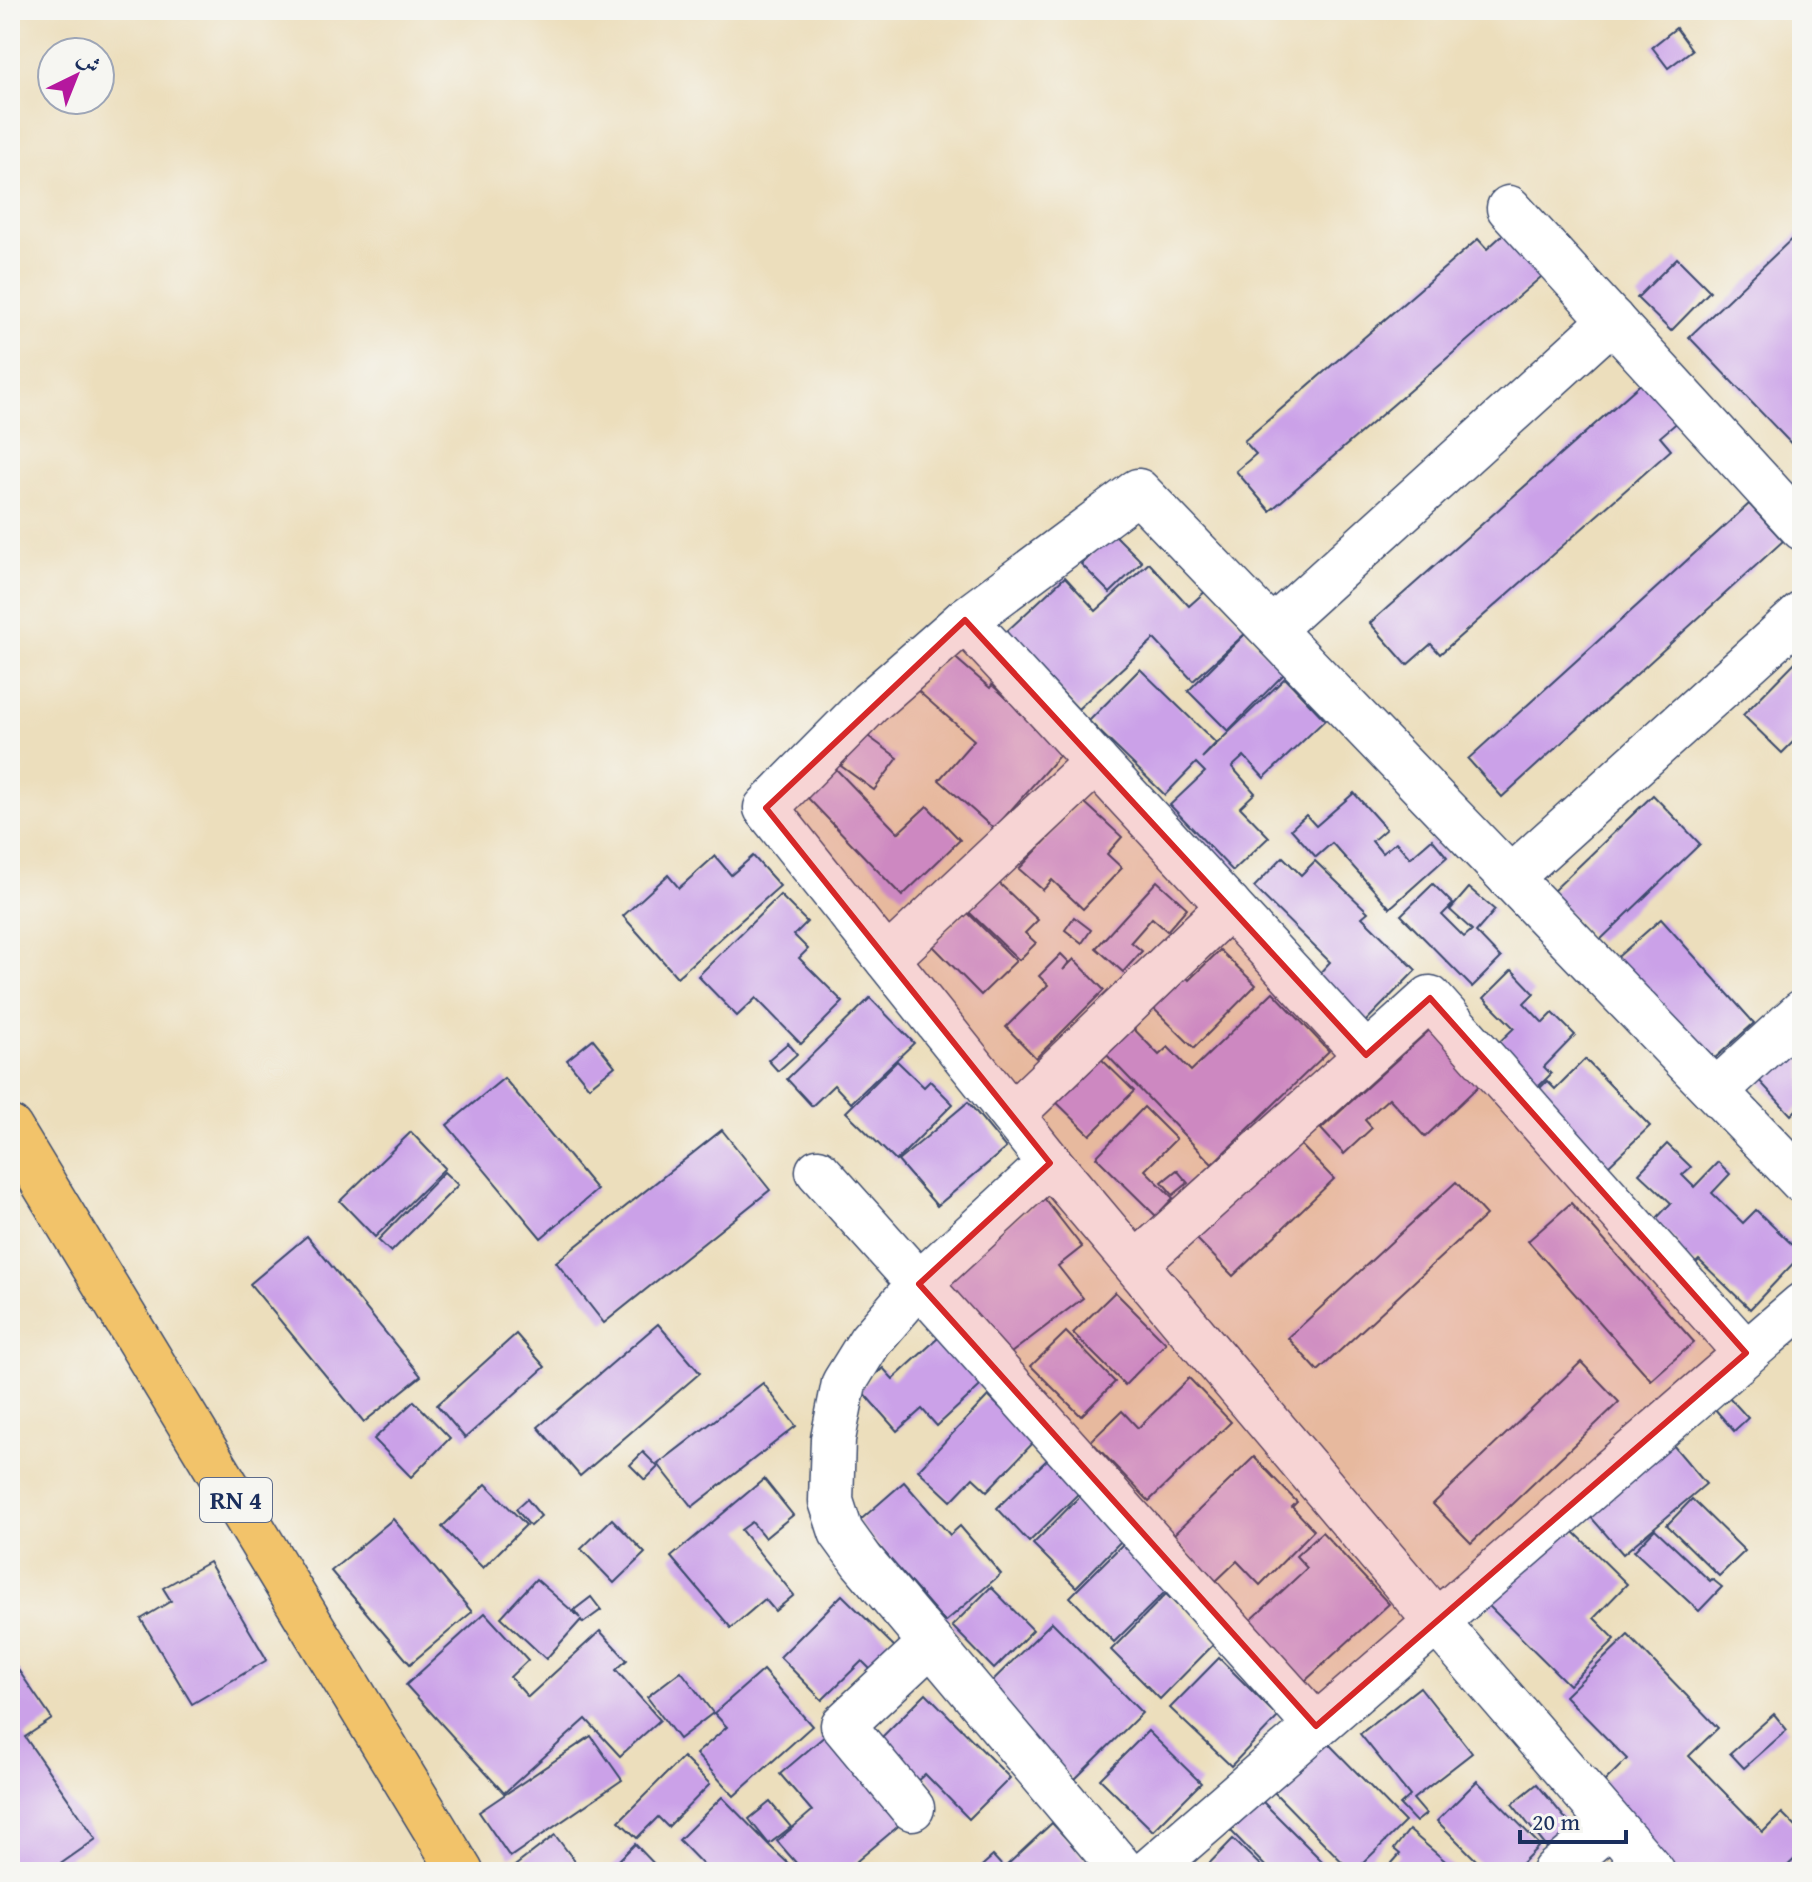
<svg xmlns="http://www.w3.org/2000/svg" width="1812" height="1882" font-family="'Gentium Book Plus',Amiri,serif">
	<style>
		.building { fill: #cba1e8 }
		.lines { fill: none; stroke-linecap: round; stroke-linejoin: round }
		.minor-casing { stroke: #3a496c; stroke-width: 47 }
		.major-casing { stroke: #3a496c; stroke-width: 47 }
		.minor { stroke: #fff; stroke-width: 44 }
		.major { stroke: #f2c36a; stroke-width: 44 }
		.marked { fill: #d62828; fill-opacity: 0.2; stroke: #d62828; stroke-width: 6; stroke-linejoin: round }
		.labels { text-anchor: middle; stroke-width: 6; stroke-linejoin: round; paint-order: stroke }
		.shield { fill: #f6f6f2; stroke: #5d6b8a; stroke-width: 2 }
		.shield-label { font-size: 26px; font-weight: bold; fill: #1b2f5e }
	</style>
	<rect width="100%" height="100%" fill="#f6f6f2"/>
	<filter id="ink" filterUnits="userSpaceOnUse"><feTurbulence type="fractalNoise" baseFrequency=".0125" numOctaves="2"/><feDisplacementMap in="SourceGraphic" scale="16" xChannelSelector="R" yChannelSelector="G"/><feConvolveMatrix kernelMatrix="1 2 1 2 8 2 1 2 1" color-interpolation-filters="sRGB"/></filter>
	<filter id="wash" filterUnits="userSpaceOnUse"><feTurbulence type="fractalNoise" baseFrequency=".006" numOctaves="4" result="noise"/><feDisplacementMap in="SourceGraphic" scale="32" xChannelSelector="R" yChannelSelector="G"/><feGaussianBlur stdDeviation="1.8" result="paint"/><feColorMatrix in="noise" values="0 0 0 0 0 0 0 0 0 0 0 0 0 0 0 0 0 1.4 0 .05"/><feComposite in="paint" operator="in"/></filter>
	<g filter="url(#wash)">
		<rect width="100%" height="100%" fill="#ecdebc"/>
		<g id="blocks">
			<g class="building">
				<path d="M1676 28 1692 50 1668 68 1652 47Z"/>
				<path d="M1510 228 1548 271 1270 511 1236 471 1256 454 1244 441 1478 239 1487 249Z"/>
				<path d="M1802 229V455L1689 337Z"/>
				<path d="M1677 258 1710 291 1671 331 1637 298Z"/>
				<path d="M1645 380 1680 420 1660 437 1671 450 1440 654 1431 644 1407 665 1370 623Z"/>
				<path d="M1749 504 1783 541 1502 797 1468 759Z"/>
				<path d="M1113 533 1142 562 1110 593 1081 564Z"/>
				<path d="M1149 563 1189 606 1208 589 1247 632 1193 681 1154 639 1078 709 1006 632 1065 577 1096 611Z"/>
				<path d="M1245 634 1285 673 1228 731 1188 691Z"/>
				<path d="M951 654 990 688 992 685 1064 750 994 829 939 780 974 740 918 691Z"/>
				<path d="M1802 655V733L1782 753 1743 715Z"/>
				<path d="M1140 669 1216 743 1202 758 1285 678 1325 720 1264 778 1244 756 1232 767 1255 793 1240 807 1269 837 1233 871 1170 805 1205 772 1196 763 1165 795 1089 721Z"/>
				<path d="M865 734 898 758 874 790 841 766Z"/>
				<path d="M834 767 898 833 927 806 960 840 902 896 806 796Z"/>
				<path d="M1354 793 1386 829 1372 841 1382 853 1396 842 1410 858 1432 839 1447 857 1390 908 1332 843 1316 857 1291 829 1306 815 1316 826Z"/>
				<path d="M1653 795 1700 844 1598 942 1551 893Z"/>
				<path d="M1083 801 1122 837 1107 854 1122 868 1083 909 1052 880 1043 890 1019 869Z"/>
				<path d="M715 856 731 875 753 856 780 886 677 977 623 916 668 875 679 888Z"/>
				<path d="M1283 857 1301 875 1315 861 1368 912 1362 917 1416 970 1364 1023 1316 977 1330 962 1254 887Z"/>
				<path d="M1157 881 1187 908 1167 931 1152 918 1131 942 1142 951 1123 972 1096 948Z"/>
				<path d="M998 882 1038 920 1025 933 1036 943 1019 960 969 912Z"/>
				<path d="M1433 884 1453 904 1442 915 1464 937 1472 930 1450 910 1469 888 1495 910 1476 932 1501 958 1472 987 1401 915Z"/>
				<path d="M780 895 807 922 794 935 808 949 799 958 843 1002 801 1044 756 998 737 1016 698 976Z"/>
				<path d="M967 912 1016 961 981 995 933 946Z"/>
				<path d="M1074 917 1091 930 1082 943 1065 930Z"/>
				<path d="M1661 919 1754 1023 1705 1067 1612 962Z"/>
				<path d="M1220 950 1256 985 1194 1048 1148 1003 1180 970 1189 980Z"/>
				<path d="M1061 954 1069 962 1063 970 1074 959 1104 990 1036 1058 1006 1027 1048 985 1039 976Z"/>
				<path d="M1512 970 1534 993 1524 1003 1543 1023 1553 1013 1575 1035 1544 1067 1551 1074 1533 1092 1491 1050 1514 1028 1484 998Z"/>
				<path d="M1273 992 1329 1051 1212 1164 1102 1050 1129 1024 1159 1055 1168 1047 1191 1071Z"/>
				<path d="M870 998 914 1043 851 1103 834 1085 812 1106 787 1079Z"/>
				<path d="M1436 1024 1486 1079 1425 1137 1389 1098 1365 1120 1372 1128 1344 1154 1321 1129Z"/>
				<path d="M1802 1036V1104L1791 1115 1756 1077Z"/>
				<path d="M593 1039 615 1066 589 1087 567 1060Z"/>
				<path d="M788 1043 797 1054 778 1071 768 1060Z"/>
				<path d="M1093 1051 1134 1091 1090 1135 1049 1095Z"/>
				<path d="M1585 1059 1650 1126 1608 1166 1536 1092 1547 1081 1555 1089Z"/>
				<path d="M897 1061 924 1087 930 1081 953 1104 896 1161 846 1112Z"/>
				<path d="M504 1078 597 1190 541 1238 447 1125Z"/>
				<path d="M968 1102 1006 1148 937 1206 898 1161Z"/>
				<path d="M1144 1107 1176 1139 1145 1170 1173 1198 1156 1216 1096 1157Z"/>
				<path d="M722 1130 770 1190 604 1323 556 1262Z"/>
				<path d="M411 1132 445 1168 375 1237 340 1201Z"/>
				<path d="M1296 1140 1334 1179 1233 1276 1195 1237Z"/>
				<path d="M1667 1144 1691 1167 1682 1175 1694 1187 1718 1162 1730 1174 1712 1193 1743 1223 1756 1210 1802 1254 1750 1309 1699 1260 1694 1265 1677 1249 1680 1245 1655 1220 1671 1203 1639 1173Z"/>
				<path d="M1177 1170 1188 1183 1173 1195 1162 1182Z"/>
				<path d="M444 1172 458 1185 391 1252 378 1240Z"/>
				<path d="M1456 1182 1486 1215 1318 1371 1288 1338Z"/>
				<path d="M1044 1198 1082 1247 1058 1266 1083 1298 1003 1359 938 1275Z"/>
				<path d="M1571 1203 1694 1342 1651 1380 1528 1241Z"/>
				<path d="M307 1236 421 1376 364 1422 250 1284Z"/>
				<path d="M1115 1292 1166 1343 1125 1385 1073 1333Z"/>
				<path d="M658 1324 700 1373 580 1476 538 1427Z"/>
				<path d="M948 1329 991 1376 937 1426 922 1409 897 1431 860 1389 883 1368 893 1379Z"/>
				<path d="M1066 1332 1115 1382 1081 1416 1031 1366Z"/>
				<path d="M516 1334 545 1367 465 1438 437 1405Z"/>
				<path d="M1581 1362 1619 1402 1471 1543 1433 1504Z"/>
				<path d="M1189 1378 1231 1422 1149 1501 1091 1441 1122 1411 1138 1428Z"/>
				<path d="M763 1383 796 1426 692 1507 658 1464Z"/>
				<path d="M988 1396 1035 1441 987 1491 973 1478 951 1501 918 1470Z"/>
				<path d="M1728 1396 1748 1418 1734 1431 1714 1408Z"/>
				<path d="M414 1401 450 1438 411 1477 374 1439Z"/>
				<path d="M1667 1438 1706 1484 1623 1554 1583 1508Z"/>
				<path d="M643 1452 658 1467 645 1480 630 1465Z"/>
				<path d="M1254 1457 1297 1502 1292 1507 1314 1530 1260 1585 1237 1561 1216 1581 1172 1536Z"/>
				<path d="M1049 1458 1081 1491 1029 1542 997 1508Z"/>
				<path d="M764 1479 793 1515 765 1538 752 1522 741 1530 794 1595 775 1611 765 1599 731 1628 671 1557Z"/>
				<path d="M904 1482 950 1535 960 1526 1001 1574 945 1622 858 1522Z"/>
				<path d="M486 1484 526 1525 483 1568 442 1527Z"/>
				<path d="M1083 1493 1126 1536 1076 1587 1033 1544Z"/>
				<path d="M527 1499 541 1516 530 1526 516 1509Z"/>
				<path d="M1692 1499 1745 1551 1719 1576 1667 1525Z"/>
				<path d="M393 1519 472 1612 410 1664 331 1571Z"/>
				<path d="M612 1519 645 1553 614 1583 581 1549Z"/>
				<path d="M1566 1524 1627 1584 1594 1618 1615 1639 1569 1685 1487 1604Z"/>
				<path d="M1655 1529 1710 1581 1712 1579 1722 1587 1699 1611 1634 1551Z"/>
				<path d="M1322 1532 1389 1604 1305 1681 1250 1621 1307 1568 1296 1556Z"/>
				<path d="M1123 1544 1168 1589 1114 1642 1070 1597Z"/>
				<path d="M209 1562 267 1660 192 1704 141 1619 171 1601 163 1588Z"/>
				<path d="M536 1579 580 1618 574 1610 591 1597 601 1610 583 1623 581 1620 546 1659 501 1617Z"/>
				<path d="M991 1587 1033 1630 994 1669 952 1626Z"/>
				<path d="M1166 1594 1215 1643 1160 1699 1111 1650Z"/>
				<path d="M842 1595 901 1653 877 1676 862 1661 822 1700 780 1657Z"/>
				<path d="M485 1613 528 1660 510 1677 528 1697 600 1631 627 1660 616 1670 660 1720 620 1756 586 1719 504 1793 406 1685Z"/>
				<path d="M1052 1622 1142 1713 1074 1780 979 1694Z"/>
				<path d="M1628 1635 1718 1728 1689 1756 1763 1832 1782 1813 1802 1833V1852L1781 1872H1663L1589 1797 1627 1759 1565 1696Z"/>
				<path d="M10 1658 52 1719 25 1737 96 1839 49 1872H10Z"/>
				<path d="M1219 1658 1278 1717 1231 1766 1170 1708Z"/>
				<path d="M763 1670 812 1726 734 1796 696 1754 727 1727 714 1713Z"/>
				<path d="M681 1671 713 1713 679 1739 647 1697Z"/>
				<path d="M1420 1687 1472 1753 1413 1799 1426 1814 1416 1822 1400 1805 1410 1796 1360 1734Z"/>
				<path d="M926 1693 1010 1778 969 1819 925 1774 915 1783 876 1743Z"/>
				<path d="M1774 1714 1787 1730 1744 1768 1730 1753Z"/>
				<path d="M832 1730 908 1818 844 1872H804L777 1841 812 1811 780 1774Z"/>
				<path d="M1148 1731 1201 1783 1153 1831 1100 1779Z"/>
				<path d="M591 1736 622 1780 510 1857 479 1812Z"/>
				<path d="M1324 1739 1405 1822 1354 1872H1352L1272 1790Z"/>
				<path d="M683 1757 710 1784 668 1827 658 1817 637 1838 619 1821Z"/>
				<path d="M1477 1781 1540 1845 1513 1872H1488L1437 1821Z"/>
				<path d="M1537 1784 1574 1829 1549 1850 1512 1804Z"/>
				<path d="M722 1797 770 1846 797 1872H710L679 1840Z"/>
				<path d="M1261 1800 1329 1868 1324 1872H1271L1231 1831Z"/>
				<path d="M770 1802 791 1827 769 1844 749 1819Z"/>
				<path d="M1052 1823 1097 1872H975L993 1856 1004 1868Z"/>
				<path d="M1409 1830 1458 1872H1384L1400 1854 1394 1849Z"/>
				<path d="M555 1835 583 1872H507Z"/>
				<path d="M1233 1839 1267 1872H1201Z"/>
				<path d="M635 1844 662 1872H607Z"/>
			</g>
		</g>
	</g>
	<g filter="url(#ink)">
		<use href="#blocks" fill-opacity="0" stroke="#3a496c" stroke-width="2"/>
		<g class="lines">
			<defs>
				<g id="minor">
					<path d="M1509 208 1802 528"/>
					<path d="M965 620 1366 1055"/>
					<path d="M1272 629 1612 320"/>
					<path d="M1510 878 1802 614"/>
					<path d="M887 959 1096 762"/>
					<path d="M1716 1091 1802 1012"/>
					<path d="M1012 1115 1229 906"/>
					<path d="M1050 1163 919 1284 870 1341 844 1383 833 1439 831 1501 841 1532 862 1561 1124 1872"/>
					<path d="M818 1171 1316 1726"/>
					<path d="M1136 1264 1430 998 1746 1353"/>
					<path d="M912 1808 843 1725 931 1643"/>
					<path d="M1148 1872 1802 1305"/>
					<path d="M1554 1872 1611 1824"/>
					<path d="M1653 1872 1436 1621 1050 1163 766 808 870 703 965 620 1138 491 1802 1181"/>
				</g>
				<path id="major" d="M10 1128 461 1872"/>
			</defs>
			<use href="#minor" class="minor-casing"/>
			<use href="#major" class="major-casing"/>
			<use href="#minor" class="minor"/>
			<use href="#major" class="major"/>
		</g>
	</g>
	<path class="marked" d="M965 620 1366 1055 1430 998 1746 1353 1316 1726 919 1284 1050 1163 766 808Z"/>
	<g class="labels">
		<rect class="shield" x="200" y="1478" width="72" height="44" rx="6"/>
		<g class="shield-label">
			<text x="236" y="1509">RN 4</text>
		</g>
	</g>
	<rect width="1812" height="1882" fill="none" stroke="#f6f6f2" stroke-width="40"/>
	<g transform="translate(76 76) rotate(43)"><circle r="38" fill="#f6f6f2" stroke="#9ea6b7" stroke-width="2"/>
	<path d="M0-6L14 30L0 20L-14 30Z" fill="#b5179e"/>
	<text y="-12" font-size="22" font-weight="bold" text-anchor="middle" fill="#1b2f5e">ش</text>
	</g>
	<path d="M1520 1830v12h106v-12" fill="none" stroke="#1b2f5e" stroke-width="4"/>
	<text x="1532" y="1830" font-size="24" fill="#1b2f5e" stroke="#f6f6f2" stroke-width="6" paint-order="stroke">20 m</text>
</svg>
